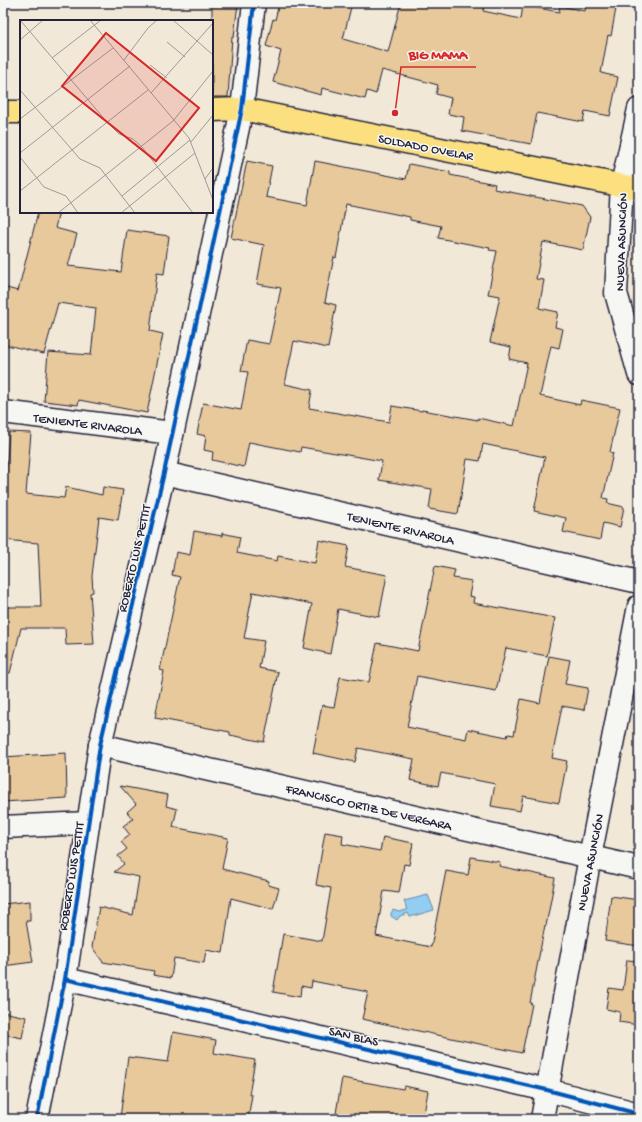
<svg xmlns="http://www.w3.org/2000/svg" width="642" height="1122" font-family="'Gochi Hand',sans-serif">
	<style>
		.water { fill: #91cef2; stroke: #6589a9 }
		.building { fill: #e8c99b; stroke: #22223b; fill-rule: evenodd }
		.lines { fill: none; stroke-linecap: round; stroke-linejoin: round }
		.minor-casing { stroke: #22223b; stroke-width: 25 }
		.major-casing { stroke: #22223b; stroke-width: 25 }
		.minor { stroke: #f6f6f2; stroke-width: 22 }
		.major { stroke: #fce080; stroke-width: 22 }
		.cycleway-casing { stroke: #f6f6f2; stroke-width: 6 }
		.cycleway { stroke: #0057b8; stroke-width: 4 }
		.labels { text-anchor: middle; stroke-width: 3; stroke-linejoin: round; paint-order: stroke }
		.street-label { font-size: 13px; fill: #22223b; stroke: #f6f6f2 }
		.inset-road { fill: none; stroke: #9f9999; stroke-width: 1 }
		.view { fill: #d62828; fill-opacity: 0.15; stroke: #d62828; stroke-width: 2 }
		.inset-edge { fill: none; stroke: #22223b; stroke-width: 2 }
		.leader { fill: none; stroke: #d62828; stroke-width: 1.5 }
		.callout-dot { fill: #d62828; stroke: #f6f6f2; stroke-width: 1.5 }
		.callout-label { font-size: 14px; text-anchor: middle; font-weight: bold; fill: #d62828; stroke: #f6f6f2; stroke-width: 3; stroke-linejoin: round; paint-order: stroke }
	</style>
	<rect width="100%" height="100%" fill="#f2e8d8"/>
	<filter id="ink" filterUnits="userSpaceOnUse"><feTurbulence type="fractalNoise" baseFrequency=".025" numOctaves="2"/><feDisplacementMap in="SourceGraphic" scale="8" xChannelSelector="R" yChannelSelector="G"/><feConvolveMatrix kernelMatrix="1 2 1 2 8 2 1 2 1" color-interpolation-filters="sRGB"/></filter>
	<g filter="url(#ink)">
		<path class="water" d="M428 895 434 910 410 917 408 913 400 916 397 920 391 916V913L393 910 399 912 407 910 404 901Z"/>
		<g class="building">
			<path d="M212 3H238L234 37H232L228 97H212Z"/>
			<path d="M279 3H352L343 39 388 52 401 3H485L483 11 521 19 523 5 559 12 560 6 585 11 586 3H617L611 36 608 35 601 73 618 77 610 116 585 111 583 122 537 113 531 144 462 131 464 117 448 114 451 98 436 94 438 85 382 70 376 94 367 91 365 99 322 88 321 95 273 82 281 51 266 46 273 19 275 20Z"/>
			<path d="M247 161 272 166 266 197 307 205 315 161 406 179 409 164 450 172V175L495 184 494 189 582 206 590 217 583 250 543 242 536 279 544 280 539 308 558 312 555 327 563 329 559 348 551 346 540 396 580 405 581 400 620 408 610 452 613 453 603 498 608 499 607 503 624 507 620 527 603 523 600 540 563 532 566 518 534 511 545 457 483 444 480 461 467 459 458 514 429 509 432 489 379 480 382 461 301 447 300 452 249 442 244 467 212 460 213 452 204 450 206 436 197 434 203 403 241 410 248 372 241 371 247 340 269 344 281 288 257 284 264 245 231 238ZM346 204 410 217V220L441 226 438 238 490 248 489 250 497 251 488 294 500 296 490 342 511 347 509 359 527 363 514 426 478 418V420L422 410V411L392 406 389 422 309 408 312 390 285 384 294 341 328 348 336 305 325 302 334 257 336 258Z"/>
			<path d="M38 212H59L55 228 77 234 68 266 121 272 127 230 169 236 164 274 157 273 150 331 163 334 147 413 79 400 78 405 44 401 48 352 91 355 96 308 58 303 44 354 3 344V287L18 291Z"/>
			<path d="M9 432 31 433 26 494 64 498 66 487 102 495 103 487 123 490 118 520 99 517 92 576 93 592 90 593 94 644 66 645 65 628H21L10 673 3 672V607H41L38 543 3 540V517Z"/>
			<path d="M194 531 222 536V533L240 537 237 553 277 561 278 556 315 563 319 540 349 546 345 567 387 575 379 617 338 609 330 654 304 648 312 604 253 592 244 638 264 641 259 668 278 672 264 742 230 735V732L155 718 164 671 160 670 180 577 172 575 176 552 190 555Z"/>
			<path d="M435 566 455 570 453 578 472 581 469 596 474 597 473 603 555 618 547 656 506 648 496 691 417 676 407 727 466 739 468 729 507 737 508 734 514 735 521 699 540 703 549 656 570 660 565 684 588 688 584 710 562 706 552 758 567 761 559 803 523 796 520 811 491 806 495 784 441 773 438 786 410 780 414 759 358 748 355 762 313 753 322 705 334 707 340 677 369 682 377 643 418 651Z"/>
			<path d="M66 753 67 798 3 802V757Z"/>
			<path d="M120 786 168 795 166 806 177 809 173 827 228 838 222 869 269 881 268 885 279 888 273 909 231 898 223 953 206 950 204 963 174 958 171 978 153 975 154 971 103 962 92 947 99 907 133 915 139 877 114 872 124 864 118 856 127 849 121 842 130 835 123 826 133 819 127 812 136 804Z"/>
			<path d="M325 832 343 835 342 844 380 851 383 837 413 843 409 865 404 864 399 893 384 891 376 936 431 947 446 871 468 875 471 857 500 862 499 866 555 878 546 926 545 925 530 1003 532 1004 522 1053 362 1019 368 992 312 981 311 988 301 986 300 997 273 992 283 934 322 941 331 888 316 885Z"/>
			<path d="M611 896 639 900V946L605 941Z"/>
			<path d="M30 901V921H26L33 962 3 966V904Z"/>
			<path d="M627 960 639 961V1025L619 1022 620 1012 606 1009 609 988 623 990Z"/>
			<path d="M3 1012 26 1017 22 1038 3 1034Z"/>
			<path d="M173 1032 216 1040 214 1053 255 1060 249 1095H252L248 1119H131L120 1118 128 1057 168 1062Z"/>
			<path d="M342 1078 403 1089 404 1086 428 1091 423 1119H335Z"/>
		</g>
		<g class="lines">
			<defs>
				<g id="minor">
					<path d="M639 109 622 185 616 293 639 374"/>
					<path d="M3 412 172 433"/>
					<path d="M164 473 639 582"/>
					<path d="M100 745 639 868"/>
					<path d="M3 827 88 823"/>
					<path d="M65 979 547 1090 639 1114"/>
					<path d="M37 1119 65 979 100 745 164 473 242 109 254 3"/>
					<path d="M542 1119 590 857 639 606"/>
				</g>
				<g id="major">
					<path d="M212 110 242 109 639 189"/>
					<path d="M3 112H21"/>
				</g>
			</defs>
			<use href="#minor" class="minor-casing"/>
			<use href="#major" class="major-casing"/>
			<use href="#minor" class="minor"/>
			<use href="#major" class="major"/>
			<defs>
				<g id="cycleway">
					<path d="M65 979 547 1090 639 1114"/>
					<path d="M37 1119 65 979 100 745 164 473 242 109 254 3"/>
				</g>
			</defs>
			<use href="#cycleway" class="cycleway-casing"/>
			<use href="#cycleway" class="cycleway"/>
		</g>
	</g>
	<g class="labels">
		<g class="street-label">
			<text transform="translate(426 146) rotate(11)" y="5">SOLDADO OVELAR</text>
			<text transform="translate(620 242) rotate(-88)" y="5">NUEVA ASUNCIÓN</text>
			<text transform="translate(88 423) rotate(7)" y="5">TENIENTE RIVAROLA</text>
			<text transform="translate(401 527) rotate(13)" y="5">TENIENTE RIVAROLA</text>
			<text transform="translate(133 558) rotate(-77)" y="5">ROBERTO LUIS PETTIT</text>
			<text transform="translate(369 806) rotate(13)" y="5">FRANCISCO ORTIZ DE VERGARA</text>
			<text transform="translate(589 862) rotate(-79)" y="5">NUEVA ASUNCIÓN</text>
			<text transform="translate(70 876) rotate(-81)" y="5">ROBERTO LUIS PETTIT</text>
			<text transform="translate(354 1035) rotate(13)" y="5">SAN BLAS</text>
		</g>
	</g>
	<g transform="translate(20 20)">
		<rect width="193" height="193" fill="#f2e8d8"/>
		<path class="inset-road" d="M0 0 87 102 99 114 113 119 122 127 173 193M70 0 169 118 193 180M153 0 193 35M0 20 23 0M147 22 165 37M32 38 81 0M104 40 128 8 137 0M130 45 147 58M0 70 60 139 80 148 115 193M131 73 193 3M0 99 93 28M171 122 193 95M0 133 110 46M0 137 24 167 46 176 58 193M185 159 193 148M0 171 128 70M102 176 170 120M38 193 153 101 193 51M101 193 175 133"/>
		<path class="view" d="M86 13 179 88 136 141 42 66Z"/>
		<rect width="193" height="193" class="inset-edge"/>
	</g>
	<path class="leader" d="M395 113L401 67H476"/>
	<circle class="callout-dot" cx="395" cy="113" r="4"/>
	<g class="callout-label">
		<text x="438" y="59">BIG MAMA</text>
	</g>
	<rect width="642" height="1122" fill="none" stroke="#f6f6f2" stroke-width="16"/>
	<rect x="8" y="8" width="626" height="1106" fill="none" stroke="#22223b" stroke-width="1.5" filter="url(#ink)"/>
</svg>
